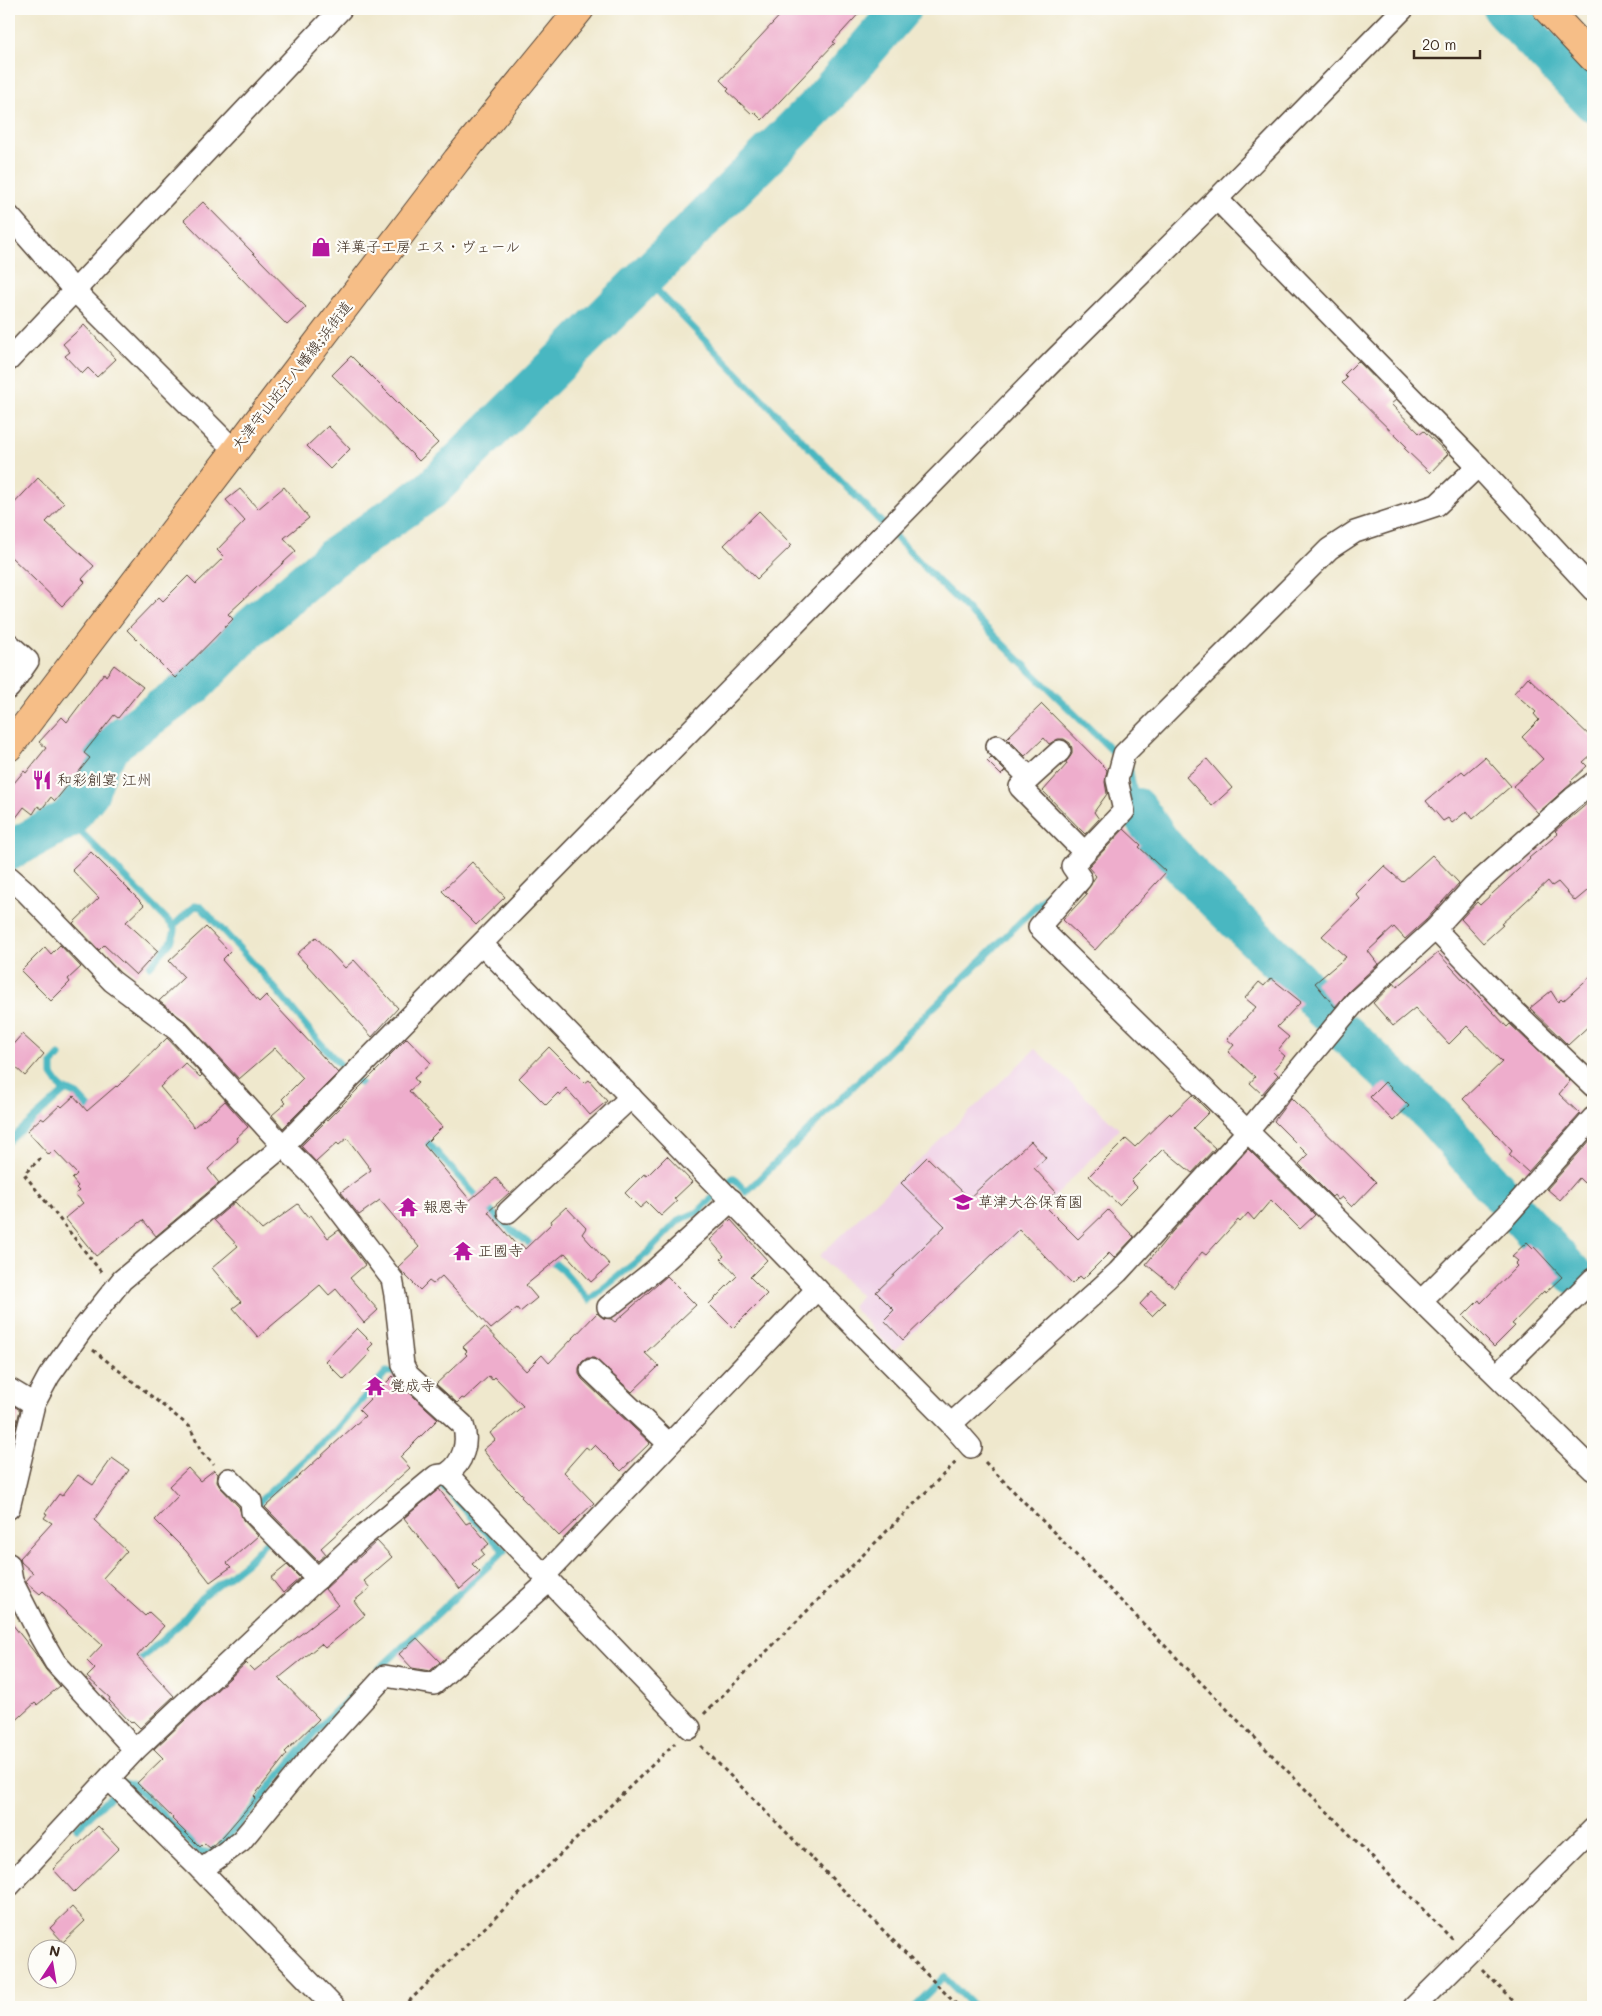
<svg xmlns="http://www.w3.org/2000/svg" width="1602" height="2016" font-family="Mali,'Klee One',sans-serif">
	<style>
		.built { fill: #efd0e6 }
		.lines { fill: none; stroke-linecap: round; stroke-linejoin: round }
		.stream { stroke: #48b7c1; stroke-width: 7 }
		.river { stroke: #48b7c1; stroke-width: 40 }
		.building { fill: #eeadcc }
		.minor-casing { stroke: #564638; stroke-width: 24 }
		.major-casing { stroke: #564638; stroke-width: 30 }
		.path { stroke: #564638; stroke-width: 3; stroke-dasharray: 4 4; stroke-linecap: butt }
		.minor { stroke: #fff; stroke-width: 21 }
		.major { stroke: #f6be87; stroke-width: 28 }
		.labels { text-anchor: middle; stroke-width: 4.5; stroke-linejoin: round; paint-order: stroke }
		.poi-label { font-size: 15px; fill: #3b2a1e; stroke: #fdfcf7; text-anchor: start }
		.street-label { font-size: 15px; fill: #3b2a1e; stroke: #fdfcf7 }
	</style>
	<rect width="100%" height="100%" fill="#fdfcf7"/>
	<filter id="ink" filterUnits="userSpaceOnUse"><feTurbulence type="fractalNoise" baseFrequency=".02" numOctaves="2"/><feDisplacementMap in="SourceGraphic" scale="10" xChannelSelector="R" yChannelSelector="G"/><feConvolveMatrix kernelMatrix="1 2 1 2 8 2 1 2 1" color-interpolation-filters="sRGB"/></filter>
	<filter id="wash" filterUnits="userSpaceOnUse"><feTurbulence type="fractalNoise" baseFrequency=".0096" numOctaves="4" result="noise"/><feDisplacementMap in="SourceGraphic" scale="20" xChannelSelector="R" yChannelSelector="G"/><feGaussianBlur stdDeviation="1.12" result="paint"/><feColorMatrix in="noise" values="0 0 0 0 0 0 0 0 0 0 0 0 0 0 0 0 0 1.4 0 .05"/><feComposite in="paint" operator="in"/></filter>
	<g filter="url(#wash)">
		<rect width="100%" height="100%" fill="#efe8cd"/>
		<path class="built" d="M1035 1049 1119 1129 1037 1216 894 1351 852 1307 861 1296 819 1256Z"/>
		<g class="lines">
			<g class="stream">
				<path d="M644 277 938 581 1129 767 1137 808 1129 815"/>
				<path d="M68 819 173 926 195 906 201 907C227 935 254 963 278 992 306 1025 334 1064 369 1090"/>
				<path d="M150 966 171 942 175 931 173 926"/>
				<path d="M59 1056 52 1064V1075L64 1092"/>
				<path d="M422 1136 488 1209 511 1230 537 1249"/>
				<path d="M9 1141 66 1090 77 1095 95 1114"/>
				<path d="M547 1257 563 1270 589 1300 647 1253 679 1220 698 1212 733 1178 746 1192 1073 870"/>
				<path d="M257 1507 260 1501 335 1431 386 1372H394L400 1377"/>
				<path d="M134 1665 180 1624 201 1598 247 1562 272 1536"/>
				<path d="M377 1671 504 1551 441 1484 440 1479"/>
				<path d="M77 1828 125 1782 132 1784 199 1851 211 1853 214 1850"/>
				<path d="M222 1843 260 1801 267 1790 326 1720 364 1684"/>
				<path d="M914 2007 944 1977 974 2007"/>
			</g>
			<g class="river">
				<path d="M1503 9 1593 102"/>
				<path d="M1137 808 1161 843 1199 884 1296 978 1325 1011"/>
				<path d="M9 851 68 819 89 793 100 762 116 741 193 686 245 633 331 559 431 490 821 102 901 9"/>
				<path d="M1347 1035 1434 1117 1501 1194"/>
				<path d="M1515 1211 1573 1274"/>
			</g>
		</g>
		<g id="blocks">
			<g class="building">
				<path d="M786 9H863L833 42 835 43 762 120 754 112 752 114 727 91 729 89 720 80Z"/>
				<path d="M203 202 306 307 287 325 184 220Z"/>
				<path d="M84 325 116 359 97 377 88 368 82 374 65 356 70 352 63 344Z"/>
				<path d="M351 356 438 443 419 461 332 375Z"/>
				<path d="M1358 361 1396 400 1391 404 1420 434 1424 431 1448 454 1430 473 1404 448 1406 446 1342 383 1347 378 1344 375Z"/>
				<path d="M328 426 350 449 330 469 307 446Z"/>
				<path d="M38 478 64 503 46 522 94 566 82 579 85 582 62 606 9 555V509Z"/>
				<path d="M284 487 309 518 284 538 296 551 228 614 233 619 175 678 127 630 159 597 163 601 188 576 196 584 224 557 217 550 245 521 226 500 240 489 258 509Z"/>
				<path d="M759 511 792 545 757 579 724 545Z"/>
				<path d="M114 665 143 687 118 718 114 715 84 753 90 758 55 801 51 797 42 809 38 806 33 814 24 807 9 827V789L24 771 26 773 46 748 39 742 62 717 67 722 104 673 106 676Z"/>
				<path d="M1528 677 1593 739V753L1583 762 1587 766 1571 781 1572 783 1538 813 1513 786 1543 759 1522 737 1539 720 1534 714 1536 712 1514 693Z"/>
				<path d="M1042 704 1107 770 1105 782 1107 794 1094 812 1099 819 1085 834 1043 791 1067 764 1066 762 1072 754V748L1070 743 1064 739H1058L1049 744 1044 738 1025 756 1007 738Z"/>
				<path d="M991 757 1005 771 1001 775 987 761Z"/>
				<path d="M1485 757 1511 786 1473 819 1467 811 1452 823 1448 818 1443 821 1426 801 1462 771 1465 774Z"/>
				<path d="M1207 759 1232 788 1212 806 1186 777Z"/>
				<path d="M1589 802 1593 806V886L1575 901 1558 882 1552 886 1548 881 1501 924 1503 925 1483 943 1461 919 1477 902 1480 905 1530 859 1529 858 1558 834 1555 831Z"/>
				<path d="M1124 829 1141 845 1139 847 1166 872 1095 950 1063 920 1087 894 1085 893 1096 876 1088 867Z"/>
				<path d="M91 852 144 905 126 922 158 951 136 975 104 945 99 950 73 923 99 898 72 870Z"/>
				<path d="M1432 855 1459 883 1426 920 1405 939 1394 927 1368 951 1378 964 1348 992 1335 1007 1315 983 1346 957 1322 936 1360 899 1356 894 1384 866 1402 882Z"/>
				<path d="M472 862 505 897 476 925 442 891Z"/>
				<path d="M206 927 230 952 222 960 259 1002 266 995 338 1073 283 1128 272 1115 286 1103 282 1099 303 1078 275 1048 239 1079 186 1022 159 1001 184 977 169 961Z"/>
				<path d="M316 937 345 968 354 960 398 1008 372 1037 297 954Z"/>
				<path d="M60 945 81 967 68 979 70 982 51 1001 21 971 45 947 51 954Z"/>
				<path d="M1438 953 1507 1027 1510 1024 1570 1081 1559 1094 1580 1114 1528 1172 1509 1155 1512 1151 1463 1099 1502 1062 1467 1026 1449 1044 1415 1008 1393 1026 1373 1003 1394 983 1397 987Z"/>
				<path d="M1593 974V1022L1568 1045 1530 1008 1551 991 1558 1002 1561 999 1563 1001Z"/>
				<path d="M1271 978 1301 1002 1277 1027 1289 1037 1278 1050 1285 1056 1273 1070 1278 1075 1262 1094 1250 1083 1255 1077 1228 1052 1234 1045 1227 1039 1256 1007 1245 998 1259 982 1264 986Z"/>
				<path d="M22 1034 44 1054 25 1076 9 1061V1049Z"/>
				<path d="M167 1038 202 1075 200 1077 185 1063 160 1087 194 1127 203 1119 204 1120 225 1101 248 1127 236 1138 238 1141 208 1169 219 1183 156 1236 143 1220 96 1256 65 1218 83 1203 75 1194 79 1191 76 1188 78 1186 72 1179 77 1174 54 1150 49 1155 27 1131 41 1118 44 1120 60 1105 62 1107 74 1096 87 1111 116 1086 117 1087Z"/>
				<path d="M407 1038 431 1063 414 1078 418 1083 409 1091 442 1127 424 1145 470 1200 496 1178 509 1193 488 1212 518 1247 521 1244 525 1249 552 1223 551 1221 566 1207 586 1228 582 1234 610 1265 591 1282 565 1253 526 1285 537 1298 520 1312 517 1308 491 1329 442 1276 433 1284 429 1281 420 1290 403 1273 398 1267 419 1247 380 1200 359 1215 341 1192 371 1170 347 1138 339 1145 337 1143 316 1162 301 1146 390 1057 389 1056Z"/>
				<path d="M549 1047 585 1083 589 1080 607 1101 590 1115 566 1088 560 1095 558 1093 546 1105 519 1078Z"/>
				<path d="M1385 1082 1409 1106 1393 1121 1370 1097Z"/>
				<path d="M1192 1095 1209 1112 1193 1128 1215 1148 1192 1173 1163 1149 1131 1181 1137 1187 1119 1205 1089 1176 1126 1139 1135 1147 1170 1113 1171 1115Z"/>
				<path d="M1291 1098 1376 1182 1352 1207 1342 1197 1338 1200 1334 1195 1332 1197 1299 1164 1308 1155 1274 1121Z"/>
				<path d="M1593 1137V1172L1584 1183 1579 1178 1560 1200 1547 1189Z"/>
				<path d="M1031 1141 1046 1158 1034 1168 1056 1192 1043 1204 1078 1239 1108 1210 1134 1237 1114 1258 1109 1253 1083 1279 1080 1276 1072 1284 1019 1229 903 1340 884 1320 894 1310 876 1292 945 1226 901 1183 927 1157 969 1198Z"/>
				<path d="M1248 1149 1315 1215 1300 1229 1271 1200 1254 1220 1248 1213 1240 1222 1238 1220 1206 1255 1202 1252 1174 1287 1146 1264 1172 1232Z"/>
				<path d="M667 1156 692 1182 674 1199 677 1201 661 1216 647 1202 640 1208 625 1193 644 1174 647 1176Z"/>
				<path d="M235 1202 262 1230 298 1204 308 1217 311 1215 328 1238 339 1230 365 1265 350 1278 378 1310 364 1323 336 1289 329 1295 320 1285 258 1337 233 1308 241 1302 212 1268 238 1246 214 1220Z"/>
				<path d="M731 1220 767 1260 750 1277 767 1294 733 1328 709 1304 737 1276 721 1259 724 1256 710 1240Z"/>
				<path d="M1527 1242 1533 1248 1534 1247 1562 1277 1545 1293 1544 1291 1512 1324 1515 1326 1494 1347 1463 1316 1479 1300 1481 1303 1517 1266 1515 1264 1518 1261 1512 1256Z"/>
				<path d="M667 1276 696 1305 645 1353 659 1366 632 1392 594 1358H587L582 1362 579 1368V1374L582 1379 650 1443 621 1471 595 1445 590 1450 586 1447 564 1472 594 1503 559 1536 521 1497 522 1495 506 1479 483 1450 495 1440 490 1433 523 1406 495 1377 492 1380 489 1376 464 1399 462 1398 457 1403 436 1384 467 1355 465 1353 467 1351 463 1347 485 1327 526 1371 542 1355 549 1363 597 1313 603 1318 611 1319 615 1322Z"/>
				<path d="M1152 1291 1165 1303 1152 1316 1140 1304Z"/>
				<path d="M357 1328 373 1344 368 1349 371 1352 344 1380 325 1361Z"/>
				<path d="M393 1376 400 1384 438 1419 400 1457 410 1468 321 1548 326 1554 318 1561 265 1507 365 1416 359 1410Z"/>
				<path d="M9 1403 20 1410 10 1450H9Z"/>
				<path d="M112 1458 129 1470 94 1520 127 1551 103 1578 145 1616 149 1612 164 1626 137 1656 174 1696 140 1728 133 1721 131 1723 109 1700 110 1698 87 1677 95 1669 87 1661 102 1645 43 1591 40 1594 27 1583 26 1581 33 1573 21 1562 20 1558 52 1523 44 1518 47 1514 45 1513 59 1494 62 1496 78 1475 93 1485Z"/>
				<path d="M188 1468 200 1481 214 1470 218 1474 217 1482 220 1487 239 1507 243 1520 258 1536 227 1563 231 1567 210 1582 186 1551 155 1520 178 1496 169 1486Z"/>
				<path d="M439 1489 466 1524 470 1522 489 1544 481 1550 484 1554 472 1564 480 1572 460 1589 404 1518Z"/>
				<path d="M377 1541 392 1557 364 1581 370 1588 354 1601 365 1615 325 1648 321 1644 279 1678 319 1719 285 1752 287 1754 254 1796 256 1798 224 1835 210 1848 204 1843 200 1847 172 1819 173 1818 137 1783 163 1758 154 1749 246 1663 254 1671 338 1605 325 1589Z"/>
				<path d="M287 1565 300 1578 283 1593 271 1578Z"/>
				<path d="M9 1620 35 1653 46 1670 60 1686 37 1705 35 1703 9 1727Z"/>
				<path d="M417 1638 440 1662 430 1671 412 1668 399 1654Z"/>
				<path d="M98 1826 119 1848 74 1892 53 1869Z"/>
				<path d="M72 1907 85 1921 63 1942 50 1928Z"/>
			</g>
		</g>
	</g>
	<g filter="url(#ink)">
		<use href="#blocks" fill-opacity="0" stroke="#564638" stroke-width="1"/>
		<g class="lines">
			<defs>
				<g id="minor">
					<path d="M1217 199 1478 466 1593 590"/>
					<path d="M9 216 75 291 234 450"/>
					<path d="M9 360 341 9"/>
					<path d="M1478 466 1437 505 1355 532 1329 549 1124 754 1117 780 1124 811 1072 866 1081 879 1039 927 1593 1470"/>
					<path d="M9 644 28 661 9 688"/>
					<path d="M997 746 1030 778"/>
					<path d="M1060 751 1020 787 1084 852"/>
					<path d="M9 877 25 891 112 981 177 1030 283 1146 314 1177 392 1279 395 1295 403 1365 408 1375 463 1425C469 1442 463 1463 448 1473 445 1475 440 1475 436 1476L361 1538 135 1750 9 1886"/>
					<path d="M1435 929 1508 1005 1593 1086"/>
					<path d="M482 944 817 1289 951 1424 971 1447"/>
					<path d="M508 1212 631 1097"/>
					<path d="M1421 1301 1507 1215 1593 1118"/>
					<path d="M608 1307 655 1270 732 1200"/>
					<path d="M591 1370 669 1444"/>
					<path d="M1497 1375 1593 1279"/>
					<path d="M9 1389 34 1404"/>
					<path d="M951 1424 1118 1272 1248 1131 1356 1001 1435 929 1473 887 1573 798 1593 783"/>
					<path d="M447 1474 690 1728"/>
					<path d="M229 1479 251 1501 252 1512 318 1579"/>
					<path d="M9 1508 34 1404 49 1376 81 1331 122 1280 283 1146 1054 360 1217 199 1403 9"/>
					<path d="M9 1564 12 1581 40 1636 55 1662 135 1750"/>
					<path d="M544 1576 817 1289"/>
					<path d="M109 1779 201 1870 334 2007"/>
					<path d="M201 1870 241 1841 308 1760 385 1676 434 1684 548 1582"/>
					<path d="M1414 2007 1593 1829"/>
				</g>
				<g id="major">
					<path d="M1547 9 1593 58"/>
					<path d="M9 747 457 160 580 9"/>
				</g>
			</defs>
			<use href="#minor" class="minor-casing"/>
			<use href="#major" class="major-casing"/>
			<g class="path">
				<path d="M41 1158 24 1174 102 1273"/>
				<path d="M93 1350 190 1427 201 1452 214 1464"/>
				<path d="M985 1462 1453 1940"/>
				<path d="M704 1714 956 1462"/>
				<path d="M701 1746 959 2007"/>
				<path d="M1482 1969 1519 2007"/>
				<path d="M403 2007 675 1743"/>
			</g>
			<use href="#minor" class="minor"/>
			<use href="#major" class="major"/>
		</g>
	</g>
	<defs>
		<symbol id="shop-bare" viewBox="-9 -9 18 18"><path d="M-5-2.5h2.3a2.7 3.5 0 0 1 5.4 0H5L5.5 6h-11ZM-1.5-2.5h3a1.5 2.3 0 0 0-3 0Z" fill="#b5179e" stroke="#fdfcf7" stroke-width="2.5" paint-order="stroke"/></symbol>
		<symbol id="restaurant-bare" viewBox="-9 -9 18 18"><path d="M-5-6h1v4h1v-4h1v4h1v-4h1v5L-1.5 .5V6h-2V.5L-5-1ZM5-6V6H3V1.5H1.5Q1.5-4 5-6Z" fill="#b5179e" stroke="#fdfcf7" stroke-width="2.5" paint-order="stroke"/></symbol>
		<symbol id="school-bare" viewBox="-9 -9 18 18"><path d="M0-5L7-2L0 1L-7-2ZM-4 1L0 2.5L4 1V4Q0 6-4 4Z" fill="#b5179e" stroke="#fdfcf7" stroke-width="2.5" paint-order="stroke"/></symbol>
		<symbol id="temple-bare" viewBox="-9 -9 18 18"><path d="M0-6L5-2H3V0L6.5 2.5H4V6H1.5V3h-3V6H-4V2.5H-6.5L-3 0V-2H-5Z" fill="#b5179e" stroke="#fdfcf7" stroke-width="2.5" paint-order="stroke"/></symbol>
	</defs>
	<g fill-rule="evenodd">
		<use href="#shop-bare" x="307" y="233" width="28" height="28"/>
		<use href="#restaurant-bare" x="28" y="766" width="28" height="28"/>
		<use href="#school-bare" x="949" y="1188" width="28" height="28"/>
		<use href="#temple-bare" x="394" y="1193" width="28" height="28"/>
		<use href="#temple-bare" x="449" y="1237" width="28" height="28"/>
		<use href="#temple-bare" x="361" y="1372" width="28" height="28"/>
	</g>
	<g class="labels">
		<g class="poi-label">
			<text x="336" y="252">洋菓子工房 エス・ヴェール</text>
			<text x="57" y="785">和彩創宴 江州</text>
			<text x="978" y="1207">草津大谷保育園</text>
			<text x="423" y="1212">報恩寺</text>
			<text x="478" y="1256">正國寺</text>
			<text x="390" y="1391">覚成寺</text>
		</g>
		<g class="street-label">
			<text transform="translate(292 376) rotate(-52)" y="5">大津守山近江八幡線;浜街道</text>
		</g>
	</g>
	<rect width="1602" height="2016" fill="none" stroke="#fdfcf7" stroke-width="30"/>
	<g transform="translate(52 1964) rotate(12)"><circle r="24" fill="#fdfcf7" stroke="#afa8a0"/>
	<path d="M0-4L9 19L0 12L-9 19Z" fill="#b5179e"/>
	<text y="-8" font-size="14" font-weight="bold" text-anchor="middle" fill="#3b2a1e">N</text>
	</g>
	<path d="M1414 50v8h66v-8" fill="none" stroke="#3b2a1e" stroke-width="2.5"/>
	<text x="1422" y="50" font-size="15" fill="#3b2a1e" stroke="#fdfcf7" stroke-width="4" paint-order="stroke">20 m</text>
</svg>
